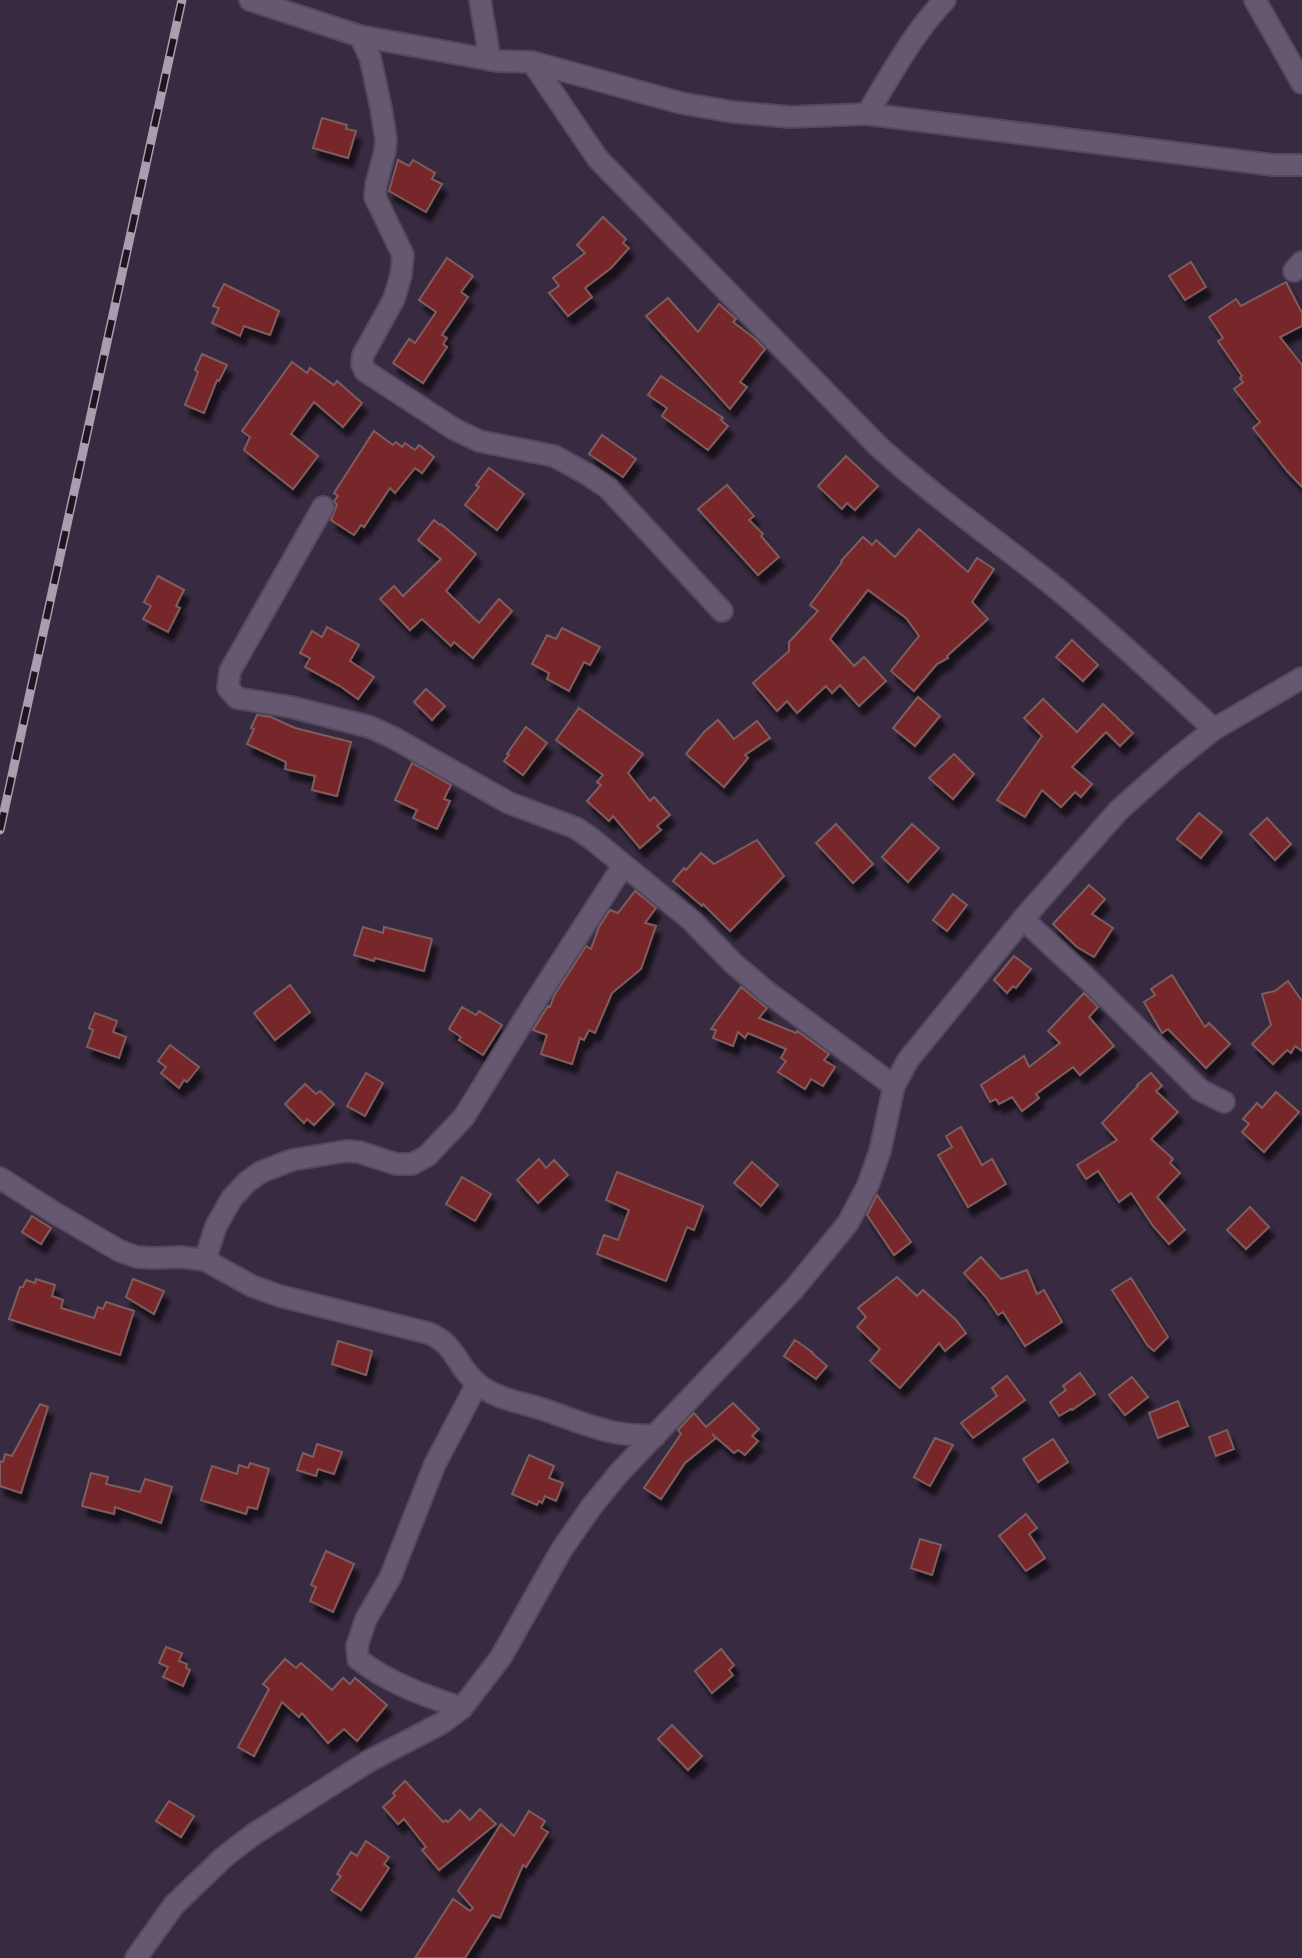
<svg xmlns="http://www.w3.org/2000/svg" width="1302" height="1958" font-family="'Times New Roman',serif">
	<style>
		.building { fill: #77262b; stroke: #7e5d5c; stroke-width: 2; filter: url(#shadow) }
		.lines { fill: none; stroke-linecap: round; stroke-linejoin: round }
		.street-casing { stroke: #54495c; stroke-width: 24 }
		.street { stroke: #675871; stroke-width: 20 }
		.rail-casing { stroke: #a99eaf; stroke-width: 9 }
		.rail { stroke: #1c1620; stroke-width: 6; stroke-dasharray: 18; stroke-linecap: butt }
	</style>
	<defs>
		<filter id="shadow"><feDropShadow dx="5" dy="9" stdDeviation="2" flood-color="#0009"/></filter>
	</defs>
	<rect width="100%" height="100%" fill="#382b41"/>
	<g class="building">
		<path d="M322 118 347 125 346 129 356 131 348 158 313 148Z"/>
		<path d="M398 160 409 166 413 160 435 173 432 179 442 184 426 212 389 191Z"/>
		<path d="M603 217 626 239 623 243 629 248 611 268 585 288 592 297 568 316 549 293 559 286 553 278 585 253 577 245Z"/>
		<path d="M447 258 473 276 461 292 468 297 442 335 447 338 443 344 447 347 423 383 393 363 409 339 415 343 436 312 419 300Z"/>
		<path d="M1191 262 1206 287 1185 300 1169 276Z"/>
		<path d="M1286 282 1302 313V326L1280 337 1302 365V487L1287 471 1253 428 1260 422 1234 389 1243 382 1240 378 1242 376 1218 341 1223 338 1209 317 1236 299 1241 306Z"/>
		<path d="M224 284 279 311 270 335 244 326 240 336 212 323 219 308 213 306Z"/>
		<path d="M668 298 698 332 719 304 736 319 733 322 754 338 765 349 740 382 747 387 730 409 646 316Z"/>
		<path d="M202 354 227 365 219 381 217 380 204 413 185 405 198 372 195 370Z"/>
		<path d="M292 362 307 373 310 368 334 385 337 381 362 403 343 427 314 402 291 434 318 456 293 489 244 450 250 437 242 431Z"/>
		<path d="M661 376 723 418 721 420 728 426 708 450 662 416 667 408 648 395Z"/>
		<path d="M374 431 393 445 396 442 402 447 405 443 415 450 419 445 434 457 422 473 415 468 395 493 390 488 364 527 361 525 354 535 331 520 337 505 334 501 338 496 334 493Z"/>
		<path d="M602 435 636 459 623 477 589 454Z"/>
		<path d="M846 456 878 486 855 510 847 503 842 509 818 486Z"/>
		<path d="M489 468 524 494 497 530 465 505 479 487 476 485Z"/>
		<path d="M727 485 754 516 749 520 763 534 761 536 779 557 758 575 698 509Z"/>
		<path d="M434 520 440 525 441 524 476 554 446 591 479 623 499 599 512 611 473 658 454 642 451 646 422 619 410 630 380 599 394 586 403 596 441 559 418 540Z"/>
		<path d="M919 529 968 572 977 558 994 569 972 602 988 619 947 656 948 658 937 664 914 691 891 671 919 636 906 618 868 590 830 639 854 666 864 657 886 681 859 706 840 685 832 693 826 686 797 713 787 701 777 711 753 683 789 651V642L818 611 810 605 842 562 841 561 863 537 872 545 876 540 895 557Z"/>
		<path d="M158 576 184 590 176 606 180 608 168 632 143 619 151 606 144 602Z"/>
		<path d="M327 627 359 645 350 661 374 677 358 699 340 686 305 667 310 658 300 653 312 631 322 637Z"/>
		<path d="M562 628 600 647 590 665 584 662 569 691 547 679 549 673 532 664 547 635 556 639Z"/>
		<path d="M1072 640 1098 665 1083 681 1056 657Z"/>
		<path d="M426 689 445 706 432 720 414 702Z"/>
		<path d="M918 697 940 716 915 746 893 728Z"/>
		<path d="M1043 699 1077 732 1103 704 1133 733 1120 746 1106 732 1072 767 1092 784 1081 797 1075 792 1061 807 1042 790 1025 817 997 800 1042 736 1024 718Z"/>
		<path d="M579 708 643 754 628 773 650 801 654 797 670 815 657 826 661 830 640 848 613 816 609 821 587 801 601 785 597 782 603 775 556 740Z"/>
		<path d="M257 715 271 717 295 728 351 742 337 796 312 790 315 776 285 769 286 762 247 744 254 729 251 728Z"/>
		<path d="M718 720 734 739 757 721 770 738 745 755 748 758 724 787 686 754 704 732Z"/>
		<path d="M526 727 547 743 523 775 504 761 509 755 507 754Z"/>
		<path d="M954 754 974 774 953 799 929 778Z"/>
		<path d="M412 763 451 785 444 799 450 801 437 829 413 818 417 810 395 800Z"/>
		<path d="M1199 813 1222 832 1201 858 1177 839Z"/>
		<path d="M1267 818 1291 844 1275 860 1250 834Z"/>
		<path d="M836 824 873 864 853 883 816 843Z"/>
		<path d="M912 824 939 848 908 882 882 857Z"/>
		<path d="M757 840 784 876 730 931 703 904 702 906 673 881 684 868 686 870 701 853 714 864Z"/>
		<path d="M1089 885 1105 899 1092 914 1113 928 1094 957 1077 947 1053 924Z"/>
		<path d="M635 891 656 908 645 923 656 926 641 969 612 993 595 1033 589 1030 584 1040 580 1038 572 1064 541 1054 547 1035 533 1030 548 1006 550 1007 554 996 586 946 591 949 599 927 610 910 618 913Z"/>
		<path d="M953 894 967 905 947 931 933 920Z"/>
		<path d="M363 927 383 933 384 927 432 939 424 971 375 958 374 961 354 955Z"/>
		<path d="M1014 956 1031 969 1016 988 1013 986 1007 993 994 980Z"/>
		<path d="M1172 975 1205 1027 1209 1023 1230 1044 1206 1068 1168 1029 1162 1033 1144 1002 1155 995 1151 989Z"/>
		<path d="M1288 981 1302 1001V1051L1295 1046 1291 1053 1287 1050 1273 1064 1252 1044 1271 1025 1262 994 1275 991Z"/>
		<path d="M290 985 310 1012 275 1040 254 1013Z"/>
		<path d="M741 987 767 1008 759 1018 796 1033 797 1031 829 1054 824 1060 835 1067 823 1086 811 1079 805 1089 778 1072 786 1061 781 1058 786 1049 748 1033 745 1038 738 1032 733 1046 713 1038 716 1030 711 1029Z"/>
		<path d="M1084 993 1098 1007 1089 1017 1114 1046 1080 1075 1073 1067 1036 1094 1039 1098 1022 1111 1012 1097 999 1104 996 1099 990 1102 981 1085 1024 1056 1029 1067 1060 1043 1048 1031Z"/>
		<path d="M462 1007 476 1015 479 1011 502 1025 483 1055 459 1040 461 1037 449 1029Z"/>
		<path d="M95 1013 117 1021 113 1032 126 1037 119 1058 87 1047 93 1030 89 1028Z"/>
		<path d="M170 1045 199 1067 187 1082 184 1080 179 1088 161 1073 166 1067 158 1061Z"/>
		<path d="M366 1073 383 1083 365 1116 347 1106Z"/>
		<path d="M1151 1073 1162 1086 1156 1091 1178 1112 1151 1139 1173 1159 1170 1163 1180 1173 1157 1197 1185 1230 1169 1244 1153 1226 1131 1193 1119 1202 1098 1171 1086 1179 1077 1165 1117 1140 1102 1123 1138 1086 1137 1085Z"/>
		<path d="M305 1084 316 1094 320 1091 334 1104 314 1125 307 1119 304 1123 285 1104Z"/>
		<path d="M1276 1092 1299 1112 1264 1152 1242 1132 1249 1124 1243 1119 1257 1103 1262 1108Z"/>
		<path d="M961 1127 982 1165 992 1159 1006 1184 968 1207 938 1155 952 1147 946 1136Z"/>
		<path d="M539 1159 546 1168 554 1160 568 1175 538 1203 517 1180Z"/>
		<path d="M752 1162 778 1185 761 1206 734 1183Z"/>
		<path d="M617 1172 703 1206 694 1230 687 1227 666 1281 597 1254 604 1235 618 1240 629 1210 606 1200Z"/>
		<path d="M462 1177 491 1194 475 1221 446 1204Z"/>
		<path d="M877 1195 911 1242 894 1255 867 1215Z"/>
		<path d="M1250 1207 1269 1227 1246 1249 1227 1230Z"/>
		<path d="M32 1216 51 1228 41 1244 22 1232Z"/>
		<path d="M981 1257 1001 1279 1027 1270 1037 1294 1044 1290 1062 1322 1025 1346 1003 1312 998 1315 986 1297 964 1273Z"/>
		<path d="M897 1277 917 1296 923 1290 956 1320 966 1333 945 1351 939 1343 900 1388 870 1361 880 1349 857 1327 866 1317 858 1308Z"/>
		<path d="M1131 1278 1168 1337 1154 1351 1148 1346 1112 1290Z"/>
		<path d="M36 1279 55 1285 52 1296 63 1300 61 1308 94 1318 98 1307 103 1309 106 1302 134 1311 120 1355 9 1319 20 1287H23L26 1280 35 1283Z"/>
		<path d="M133 1279 164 1291 154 1314 126 1297Z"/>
		<path d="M795 1340 812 1352V1353L827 1366 816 1379 784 1356Z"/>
		<path d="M338 1341 372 1351 366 1375 332 1364Z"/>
		<path d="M1080 1373 1095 1394 1072 1410 1071 1409 1059 1416 1050 1402 1066 1390 1063 1386Z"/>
		<path d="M1007 1376 1025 1400 973 1438 961 1423 997 1396 992 1388Z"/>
		<path d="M1132 1377 1148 1397 1125 1415 1109 1395Z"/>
		<path d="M1178 1401 1188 1426 1158 1438 1149 1413Z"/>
		<path d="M733 1403 759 1429 752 1436 758 1441 745 1455 738 1450 734 1453 712 1434 716 1438 685 1463 661 1499 644 1488 681 1434 678 1430 694 1413 706 1427Z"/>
		<path d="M40 1404 48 1407 21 1493 0 1486V1461L3 1462 5 1454 12 1456Z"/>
		<path d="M1227 1430 1234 1449 1216 1456 1209 1437Z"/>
		<path d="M935 1438 953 1445 930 1486 914 1477Z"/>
		<path d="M1053 1439 1068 1462 1038 1482 1023 1459Z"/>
		<path d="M317 1444 342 1452 334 1474 318 1469 316 1476 297 1470 303 1453 313 1457Z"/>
		<path d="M529 1455 554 1466 549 1478 563 1483 556 1501 545 1496 542 1503 539 1501 537 1505 512 1494Z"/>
		<path d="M250 1463 269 1469 257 1509 248 1507 246 1514 201 1500 212 1466 237 1474 239 1465 248 1468Z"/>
		<path d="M91 1473 108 1477 106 1484 140 1492 145 1479 172 1487 161 1523 115 1507 114 1514 82 1506Z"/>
		<path d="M1026 1514 1037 1528 1029 1534 1045 1558 1026 1571 999 1536Z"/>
		<path d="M920 1539 941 1545 932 1575 911 1568Z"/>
		<path d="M326 1551 354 1564 333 1612 310 1601 316 1587 311 1585Z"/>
		<path d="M166 1647 182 1653 179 1661 187 1664 186 1668 190 1670 183 1686 163 1677 168 1667 159 1663Z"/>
		<path d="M721 1649 734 1665 729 1670 733 1675 712 1693 695 1671Z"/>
		<path d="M285 1659 296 1668 301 1663 332 1690 343 1678 350 1684 355 1678 387 1705 357 1741 344 1729 328 1743 302 1713 299 1717 282 1702 254 1756 238 1747 269 1689 263 1684Z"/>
		<path d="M672 1725 702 1756 688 1770 658 1739Z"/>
		<path d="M405 1781 443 1822 446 1820 448 1822 460 1810 470 1820 480 1809 496 1824 439 1870 422 1850 426 1847 404 1819 398 1824 383 1807 395 1796 393 1793Z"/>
		<path d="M169 1801 194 1816 181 1837 156 1821Z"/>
		<path d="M529 1811 545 1821 541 1828 548 1832 526 1867 523 1865 500 1918 492 1915 465 1958H415L453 1899 470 1911 473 1908 458 1891 501 1824 514 1836Z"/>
		<path d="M366 1841 389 1857 384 1864 389 1868 361 1910 331 1890 341 1876 337 1874 351 1852 357 1856Z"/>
	</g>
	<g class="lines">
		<defs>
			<g id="street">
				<path d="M250 0 360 36 497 61 532 62 681 103 733 112 790 117 867 114 1273 165H1302"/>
				<path d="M480 0 490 60"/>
				<path d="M1255 0 1302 83"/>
				<path d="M360 36 370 57 381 108 386 139 385 151 376 185 375 197 403 255 401 275 394 299 363 355 362 364 365 371 454 429 479 441 554 456 587 474 608 488 722 611"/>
				<path d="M532 62 598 159 878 446C932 495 992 537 1050 583 1107 629 1160 680 1214 729"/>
				<path d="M867 114C891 75 913 33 945 0"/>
				<path d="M1294 271 1302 262"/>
				<path d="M323 507 230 671 228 688 237 698 291 707 370 727 394 738 509 803 576 828 592 839 691 920 733 963 767 992 894 1086"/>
				<path d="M1023 919 1095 986 1200 1090 1224 1102"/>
				<path d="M0 1178 53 1212 120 1251 137 1257 154 1258 180 1257 205 1260 252 1286 280 1296 428 1333C457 1344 456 1368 479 1385 497 1399 520 1402 542 1409 567 1417 592 1429 618 1433 630 1435 643 1435 655 1436"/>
				<path d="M205 1260 216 1226 232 1198 247 1182 261 1172 292 1160 346 1151 359 1152 396 1164H412L427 1156 464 1117 540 994 623 866"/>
				<path d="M462 1708C426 1696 388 1683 358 1659L357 1646 366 1619 390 1578 435 1464 477 1384"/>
				<path d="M136 1958 174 1905 224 1857 254 1834 369 1761 442 1723 462 1708 501 1657 562 1549 592 1506 619 1473 794 1289 848 1223 868 1185 880 1151 894 1086 908 1060 1023 919 1119 810 1173 762 1214 729 1302 678"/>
			</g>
		</defs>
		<use href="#street" class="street-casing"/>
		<use href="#street" class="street"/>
		<defs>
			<path id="rail" d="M0 830 182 0"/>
		</defs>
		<use href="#rail" class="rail-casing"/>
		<use href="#rail" class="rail"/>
	</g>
</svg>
